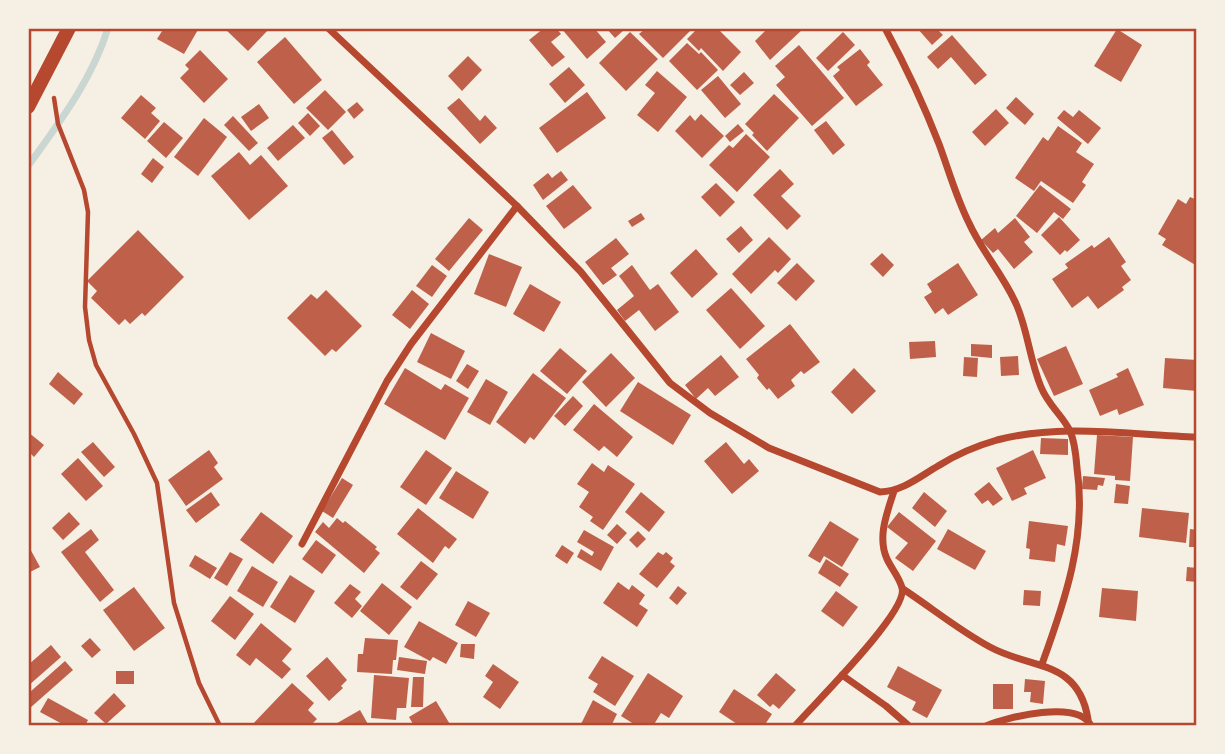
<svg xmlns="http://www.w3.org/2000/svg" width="1225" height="754" font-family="'IBM Plex Sans',sans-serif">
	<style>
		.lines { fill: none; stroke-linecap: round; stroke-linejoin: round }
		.stream { stroke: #c9d6d2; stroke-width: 7 }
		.building { fill: #bf614a }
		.path { stroke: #b5482f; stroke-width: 4.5 }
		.minor { stroke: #b5482f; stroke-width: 7 }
		.secondary { stroke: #b5482f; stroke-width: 14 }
		.neatline { fill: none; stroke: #b5482f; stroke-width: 2.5 }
	</style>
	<rect width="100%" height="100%" fill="#f6efe4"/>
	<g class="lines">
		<path class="stream" d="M28 166C59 123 92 80 108 28"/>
	</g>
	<g class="building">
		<path d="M164 28H199L184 54 157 39Z"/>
		<path d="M224 28H270L248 51Z"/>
		<path d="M544 28H556L561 34 551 42 565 57 552 67 529 40Z"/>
		<path d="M561 28H594L606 42 587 59Z"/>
		<path d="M606 28H623L624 30 615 38Z"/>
		<path d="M646 28H693L663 58 639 34Z"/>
		<path d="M698 28H717L741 52 723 71 701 48 699 51 687 39Z"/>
		<path d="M768 28H804L770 60 755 41Z"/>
		<path d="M917 28H936L943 35 932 45Z"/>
		<path d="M1117 29 1142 45 1121 82 1094 66Z"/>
		<path d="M630 32 658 59 626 91 599 63Z"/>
		<path d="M843 32 855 45 828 71 816 58Z"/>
		<path d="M952 35 987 75 975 85 951 57 938 69 927 57Z"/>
		<path d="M285 37 322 80 294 104 257 62Z"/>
		<path d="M687 43 699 54 701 52 718 70 697 90 669 61Z"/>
		<path d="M799 45 844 98 812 126 776 85 785 77 775 66Z"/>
		<path d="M860 49 870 62 867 65 883 85 856 106 833 76 840 70 837 67Z"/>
		<path d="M200 50 228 79 204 103 180 78 189 69 185 65Z"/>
		<path d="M468 56 482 70 462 91 448 76Z"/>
		<path d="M569 67 585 85 565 103 549 84Z"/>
		<path d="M657 71 687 97 658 132 637 115 655 93 645 85Z"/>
		<path d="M744 72 754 83 740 95 730 85Z"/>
		<path d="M718 76 741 104 725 118 701 90Z"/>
		<path d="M325 90 346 112 328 130 306 108Z"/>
		<path d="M587 92 606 118 557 153 539 128Z"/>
		<path d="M774 94 799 118 767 151 752 135 754 133 745 124Z"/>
		<path d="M141 95 156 108 151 113 160 121 145 139 121 118Z"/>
		<path d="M1016 97 1034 114 1025 125 1006 108Z"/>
		<path d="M459 98 480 121 485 115 497 128 480 144 447 108Z"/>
		<path d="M357 102 364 110 354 119 347 110Z"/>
		<path d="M259 104 269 118 251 131 241 117Z"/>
		<path d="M996 109 1009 123 985 146 972 132Z"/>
		<path d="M1064 110 1073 117 1079 110 1101 128 1088 144 1057 118Z"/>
		<path d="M308 113 320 126 310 136 298 123Z"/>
		<path d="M701 114 724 136 702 158 675 131 690 115 695 121Z"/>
		<path d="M233 116 258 143 249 151 224 125Z"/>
		<path d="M204 118 227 137 198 176 174 157Z"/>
		<path d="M826 121 845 145 833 155 814 130Z"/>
		<path d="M164 122 183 138 166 158 147 141Z"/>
		<path d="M738 124 744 131 730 142 725 136Z"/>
		<path d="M293 125 305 138 278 161 267 148Z"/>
		<path d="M1058 126 1082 143 1076 152 1094 164 1082 182 1086 185 1073 203 1041 181 1034 191 1015 178 1043 137 1048 141Z"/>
		<path d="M332 130 354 157 344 165 322 138Z"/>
		<path d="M746 134 770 157 737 192 709 165 729 145 733 148Z"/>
		<path d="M239 152 250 165 261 155 288 186 249 220 211 176Z"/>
		<path d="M153 158 164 167 152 183 141 174Z"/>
		<path d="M780 169 794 184 781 196 801 216 787 230 753 195Z"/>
		<path d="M561 171 568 180 543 200 533 185 548 173 552 178Z"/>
		<path d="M716 183 735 202 720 217 701 197Z"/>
		<path d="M573 185 592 208 564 229 546 206Z"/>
		<path d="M1040 185 1071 209 1063 219 1054 212 1037 233 1016 216Z"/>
		<path d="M1190 197 1197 200V266L1162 245 1166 239 1158 234 1178 199 1186 204Z"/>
		<path d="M641 213 645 219 632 227 628 221Z"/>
		<path d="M1059 217 1080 240 1067 252 1065 250 1060 255 1041 235Z"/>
		<path d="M469 218 483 230 449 271 435 259Z"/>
		<path d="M1015 218 1030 237 1024 242 1033 252 1014 269 998 249 993 253 981 240 995 228 998 233Z"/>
		<path d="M741 226 753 240 739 253 726 239Z"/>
		<path d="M138 230 184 277 145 316 142 313 130 324 125 319 119 325 91 298 97 291 87 281Z"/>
		<path d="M769 237 791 259 778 273 775 270 751 294 732 274Z"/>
		<path d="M1109 237 1126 262 1121 266 1131 280 1122 287 1124 290 1098 309 1088 296 1072 308 1052 279 1068 268 1065 264 1092 245 1094 248Z"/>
		<path d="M616 238 629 254 611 268 617 275 603 285 585 262Z"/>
		<path d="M696 249 718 274 692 298 670 273Z"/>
		<path d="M882 253 894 265 883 277 870 264Z"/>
		<path d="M489 254 522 267 506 307 474 294Z"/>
		<path d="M797 263 815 281 796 301 777 283Z"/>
		<path d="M958 263 978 295 948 315 943 308 935 314 924 297 932 292 927 284Z"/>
		<path d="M432 265 447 276 432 297 416 286Z"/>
		<path d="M632 265 650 290 658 284 679 312 655 331 639 310 625 321 617 310 634 296 619 276Z"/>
		<path d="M530 284 561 302 544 332 513 314Z"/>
		<path d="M731 288 765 326 740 349 706 310Z"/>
		<path d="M326 290 362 326 336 352 332 349 325 356 287 318 311 294 317 299Z"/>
		<path d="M412 290 429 304 410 329 392 315Z"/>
		<path d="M790 324 820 362 804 374 801 371 791 380 795 386 778 399 769 388 767 390 757 378 759 375 746 359Z"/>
		<path d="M431 333 465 351 451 379 417 362Z"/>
		<path d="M935 341 936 357 910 359 909 342Z"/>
		<path d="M971 344 992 345V358L971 356Z"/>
		<path d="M1066 346 1083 384 1054 396 1037 359Z"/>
		<path d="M560 348 587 371 567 394 540 371Z"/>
		<path d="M611 353 635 378 606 407 582 382Z"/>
		<path d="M721 355 739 377 715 396 708 388 696 399 685 385Z"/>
		<path d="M1018 356 1019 375 1001 376 1000 357Z"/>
		<path d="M964 357 978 358 977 377 963 376Z"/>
		<path d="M1165 358 1197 360V391L1163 388Z"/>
		<path d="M467 364 479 371 468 389 456 381Z"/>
		<path d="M405 368 441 390 445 384 469 398 445 440 384 404Z"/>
		<path d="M854 368 876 391 852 414 831 392Z"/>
		<path d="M1128 368 1144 405 1119 415 1117 409 1100 416 1089 390 1118 377 1116 374Z"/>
		<path d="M58 372 83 394 74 405 49 384Z"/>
		<path d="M533 373 566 398 534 440 530 437 525 444 496 422Z"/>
		<path d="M486 379 508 392 490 425 467 412Z"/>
		<path d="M638 382 691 415 673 445 620 411Z"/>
		<path d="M573 396 583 406 565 426 554 416Z"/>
		<path d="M594 404 633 437 617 457 604 446 599 451 573 430Z"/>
		<path d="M28 432 44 445 34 457 28 451Z"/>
		<path d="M1097 435 1133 437 1130 481 1115 480V476L1094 474Z"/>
		<path d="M1041 438 1068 439V455L1040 454Z"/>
		<path d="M93 442 115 467 104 477 81 452Z"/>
		<path d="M726 442 744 464 749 459 759 471 732 494 704 461Z"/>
		<path d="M209 450 218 463 214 467 223 479 186 506 168 480Z"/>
		<path d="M426 450 452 468 426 505 400 487Z"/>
		<path d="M1033 450 1046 478 1024 488 1027 494 1012 501 996 468Z"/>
		<path d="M78 458 103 486 86 501 61 474Z"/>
		<path d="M592 463 604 472 608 465 635 484 603 530 590 521 593 517 579 507 589 492 577 484Z"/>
		<path d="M456 471 489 492 473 519 439 498Z"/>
		<path d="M1083 476 1105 478 1103 486 1098 485 1097 490 1082 489Z"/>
		<path d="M342 478 353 485 333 518 322 511Z"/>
		<path d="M989 482 1003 499 993 506 988 500 982 504 974 494Z"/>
		<path d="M1116 484 1130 486 1128 504 1114 503Z"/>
		<path d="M211 492 220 505 196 523 186 510Z"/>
		<path d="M641 492 665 512 649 532 625 512Z"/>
		<path d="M924 492 947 511 935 527 912 508Z"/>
		<path d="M418 508 457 539 449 549 445 546 433 563 397 534Z"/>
		<path d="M1142 508 1189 513 1186 543 1139 537Z"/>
		<path d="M69 512 80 524 63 540 52 528Z"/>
		<path d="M261 512 293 536 273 564 240 540Z"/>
		<path d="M899 512 936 541 913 571 895 558 908 543 887 527Z"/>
		<path d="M337 518 343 523 345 521 377 547 375 549 380 553 364 573 315 532 323 522 329 528Z"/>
		<path d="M830 521 859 539 842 567 824 556 820 563 808 556Z"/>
		<path d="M1029 521 1068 526 1065 546 1057 544 1055 562 1029 559 1030 549 1026 548Z"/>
		<path d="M617 524 627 533 617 544 607 535Z"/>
		<path d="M91 529 99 540 85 552 114 590 100 602 61 552Z"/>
		<path d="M948 529 986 551 975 570 937 549Z"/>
		<path d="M1190 529 1197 530V547H1189Z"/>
		<path d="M584 530 614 547 601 571 577 557 581 549 592 556 594 552 577 542Z"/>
		<path d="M638 531 646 539 637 548 629 540Z"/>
		<path d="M316 540 336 555 322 574 302 559Z"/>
		<path d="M28 545 40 567 28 573Z"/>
		<path d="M562 545 574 553 567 564 555 556Z"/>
		<path d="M230 552 243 559 227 586 214 578Z"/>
		<path d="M658 552 663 555 666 552 673 558 670 562 675 566 657 588 639 574Z"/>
		<path d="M195 555 217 568 210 579 189 566Z"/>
		<path d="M826 559 849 574 840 587 818 573Z"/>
		<path d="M421 561 438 574 417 600 400 587Z"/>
		<path d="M252 566 278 582 263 607 237 591Z"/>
		<path d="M1187 567 1197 568V582L1186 581Z"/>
		<path d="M290 575 315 591 295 623 270 607Z"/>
		<path d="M618 582 629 590 632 585 645 595 639 604 648 610 637 627 603 603Z"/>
		<path d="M382 583 412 607 389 635 360 611Z"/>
		<path d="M350 584 361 592 355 599 362 606 352 618 334 603Z"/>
		<path d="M678 586 687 593 677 605 669 598Z"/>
		<path d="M134 587 165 628 134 651 103 610Z"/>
		<path d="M1102 588 1138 591 1136 621 1099 617Z"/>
		<path d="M1024 590 1041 591 1040 606 1023 605Z"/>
		<path d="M836 591 858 607 843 627 821 611Z"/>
		<path d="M230 596 254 614 235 640 211 621Z"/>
		<path d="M468 601 490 613 476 637 455 625Z"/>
		<path d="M419 621 458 643 446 664 433 657 430 661 404 647Z"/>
		<path d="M261 623 292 649 282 661 291 669 282 679 256 658 250 666 236 655Z"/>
		<path d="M90 638 101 650 92 658 81 646Z"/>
		<path d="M365 638 398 640 396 660H393L392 674 357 672 358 654H363Z"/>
		<path d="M461 644H475L474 659 460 657Z"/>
		<path d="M51 645 61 657 28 686V665Z"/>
		<path d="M602 656 634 676 615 706 593 692 598 684 588 678Z"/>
		<path d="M327 657 347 680 341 686 343 688 329 701 306 676Z"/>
		<path d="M399 657 427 661 425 674 397 670Z"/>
		<path d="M65 661 73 670 30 708 28 706V689L30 692Z"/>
		<path d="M493 664 519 682 500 709 483 697 493 682 485 676Z"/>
		<path d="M898 666 942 690 927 718 912 710 916 702 887 687Z"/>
		<rect x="116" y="671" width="18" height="13"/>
		<path d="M648 673 683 696 669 718 661 713 653 726H637L621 716Z"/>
		<path d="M776 673 796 690 779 709 773 704 770 707 757 695Z"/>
		<path d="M374 675 409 678 406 708H397L396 720 371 718Z"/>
		<path d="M413 677H424L423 707H411Z"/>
		<path d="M1025 679 1045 681 1043 704 1030 702 1031 692H1024Z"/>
		<path d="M292 683 314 703 308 710 317 719 310 726H251Z"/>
		<rect x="993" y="684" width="20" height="25"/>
		<path d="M734 689 772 714 764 726H740L719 712Z"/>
		<path d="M114 693 126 706 106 724 94 713Z"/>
		<path d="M48 698 88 720 85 726H66L40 712Z"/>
		<path d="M593 700 617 714 611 726H580Z"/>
		<path d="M436 701 451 726H414L409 717Z"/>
		<path d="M360 710 369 726H332Z"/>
	</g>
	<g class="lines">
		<path class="path" d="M54 98 58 124 84 190 88 212 85 307 89 340 96 365 134 434 157 483 174 603 199 683 220 726"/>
		<g class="minor">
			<path d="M328 28 517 206 581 272 670 383 710 413 769 448 880 492C903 491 919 477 938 466 957 454 976 446 997 440 1063 423 1131 435 1197 437"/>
			<path d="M885 28C905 65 924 105 939 144 949 171 956 197 969 223 982 252 1005 277 1017 306 1028 332 1030 361 1041 387 1048 405 1063 416 1070 431 1075 442 1076 456 1077 468 1087 537 1065 601 1042 664"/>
			<path d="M302 544 387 381 411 344 517 206"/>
			<path d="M903 589C932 608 960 631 990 647 1032 670 1078 659 1088 719"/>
			<path d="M842 675 886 706 909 726"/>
			<path d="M795 726C813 705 909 611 902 588 900 578 891 568 887 559 877 537 887 513 894 491"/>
			<path d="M986 726C1007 717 1079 699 1091 726"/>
		</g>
		<path class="secondary" d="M28 107 69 28"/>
	</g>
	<rect width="1225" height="754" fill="none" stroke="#f6efe4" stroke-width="60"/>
	<rect x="30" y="30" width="1165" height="694" class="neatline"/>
</svg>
